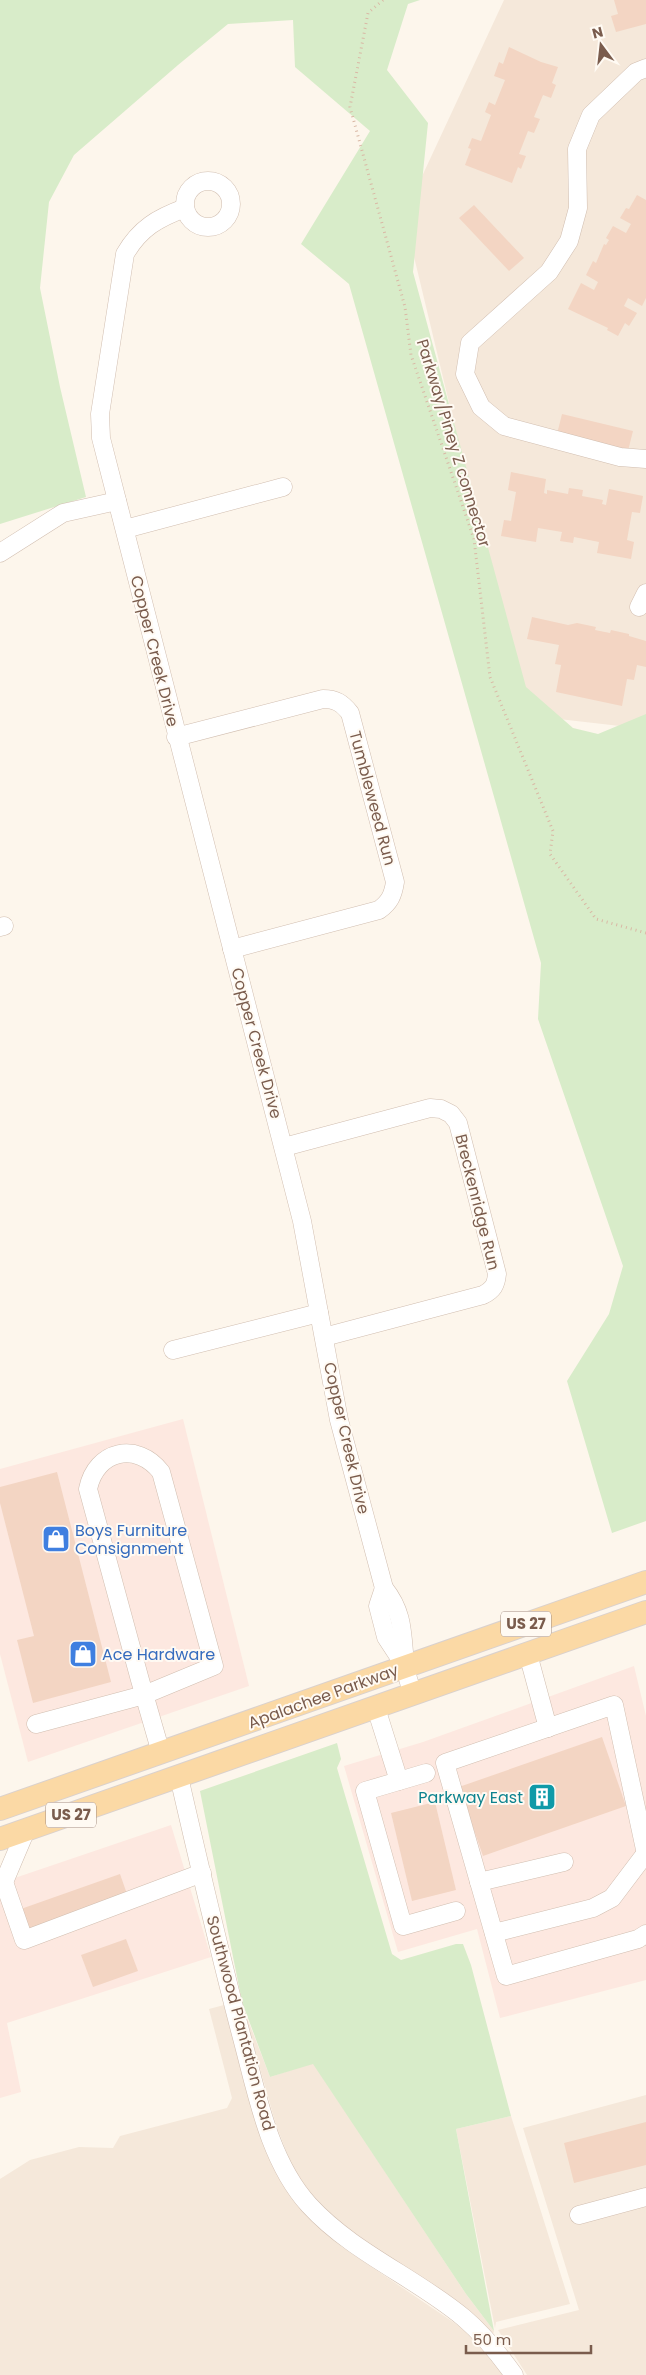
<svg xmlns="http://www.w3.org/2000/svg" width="646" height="2375" font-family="Poppins,sans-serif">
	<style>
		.residential { fill: #f5e8da }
		.commercial { fill: #fde8e0 }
		.green { fill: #d8ecc9 }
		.building { fill: #f3d5c3 }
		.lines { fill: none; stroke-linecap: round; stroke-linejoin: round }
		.minor-casing { stroke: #d1beb0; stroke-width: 19 }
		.major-casing { stroke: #dad1cd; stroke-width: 24 }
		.path { stroke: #d9b8a5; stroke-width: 3; stroke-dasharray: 1 4; stroke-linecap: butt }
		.minor { stroke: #fff; stroke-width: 18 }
		.major { stroke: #fbd9a5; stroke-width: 22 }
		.labels { text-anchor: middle; stroke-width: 4; stroke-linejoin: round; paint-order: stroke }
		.shield { fill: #fffaf3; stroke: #a28b7f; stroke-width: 1 }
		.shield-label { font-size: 15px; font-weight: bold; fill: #7a5c4d }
		.street-label { font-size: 16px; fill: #7a5c4d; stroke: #fffaf3 }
		.shop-label { font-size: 16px; fill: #366cbe; stroke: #fffaf3; text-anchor: start }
		.culture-label { font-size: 16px; fill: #0d838f; stroke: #fffaf3; text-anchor: end }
	</style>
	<rect width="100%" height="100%" fill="#fdf6ec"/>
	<g class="residential">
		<path d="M504 0H646V729L524 715 404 215Z"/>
		<path d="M241 2002 270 2077 313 2063 466 2294 494 2331 493 2334 468 2310 350 2231 313 2197 292 2166 276 2125Z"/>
		<path d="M224 2005 251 2104 277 2174 301 2209 342 2247 459 2326 488 2353 503 2375H0V2179L30 2160 79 2147 113 2148 120 2136 227 2108 232 2098 209 2009Z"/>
		<path d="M646 2095V2375H527L498 2330 579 2310 523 2128Z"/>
		<path d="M511 2116 570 2304 496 2322 495 2328 456 2129Z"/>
	</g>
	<g class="commercial">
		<path d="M183 1419 249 1686 28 1762 0 1654V1469Z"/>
		<path d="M634 1666 646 1716V1980L500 2018 477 1929 398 1952 344 1766 423 1742Z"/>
		<path d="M171 1825 211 1957 7 2023 21 2092 0 2098V1883Z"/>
	</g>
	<g class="green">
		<path d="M0 0H420L408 4 387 70 428 123 413 272 526 687 573 728 598 734 646 714V1521L612 1533 567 1381 609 1314 623 1266 538 1019 541 963 349 284 301 244 370 131 295 67 293 20 228 24 178 65 74 155 49 202 40 288 60 387 86 497 0 524Z"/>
		<path d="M337 1743 341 1759 337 1768 392 1954 401 1960 456 1944H463L471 1965 511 2116 456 2129 494 2331 466 2294 313 2064 270 2077 242 2002 200 1791Z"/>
	</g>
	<g class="building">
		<path d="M614 0H646V24L616 32 611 16 618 14Z"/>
		<path d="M509 47 541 62 558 67 552 83 556 85 551 98 543 95 534 117 540 119 534 133 528 131 519 154 526 156 521 169 518 167 512 183 465 165 471 149 468 148 472 138 481 141 491 115 485 112 489 102 495 105 505 80 494 76 499 62 503 64Z"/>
		<path d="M637 195 646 200V298L642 306 628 298 624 306 637 313 629 326 625 323 618 336 607 330 608 328 568 309 581 283 594 290 598 282 586 275 593 261 596 263 604 244 606 245 609 240 606 238 613 226 626 233 631 224 620 218 626 208 629 209Z"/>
		<path d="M474 205 524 258 509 271 459 218Z"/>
		<path d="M562 414 633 431 628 451 557 434Z"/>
		<path d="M511 472 546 479 544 493 547 494V490L568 494 569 488 583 490 582 496 603 500 602 504 606 505 609 489 643 496 640 513 632 512 627 540 634 542 631 559 597 553 599 542 574 537 573 543 560 541 562 532 538 528 536 542 501 536 504 520 511 521 516 492 508 490Z"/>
		<path d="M532 617 568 625 577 623 596 627 595 630 610 633 611 630 629 634V636L646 641V667L637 665 634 680 627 679 622 706 556 692 561 665 555 664 559 645 527 639Z"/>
		<path d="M57 1472 111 1682 33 1703 17 1640 34 1636 0 1503V1487Z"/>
		<path d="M602 1737 626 1806 483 1856 459 1787Z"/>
		<path d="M435 1802 456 1890 412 1901 391 1813Z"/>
		<path d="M120 1874 127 1894 25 1930 18 1910Z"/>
		<path d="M126 1939 138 1971 93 1987 81 1955Z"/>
		<path d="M646 2122V2165L574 2183 564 2143Z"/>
	</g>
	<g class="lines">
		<defs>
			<g id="minor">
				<path d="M646 68 636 72 591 115 577 149 578 208 569 241 549 272 470 343 465 374 481 407 504 426 620 457 646 459"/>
				<circle cx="208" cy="204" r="23"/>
				<path d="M185 208C158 218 140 228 125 254L100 414 101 438 302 1221 339 1420 384 1588C404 1613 402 1634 405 1664 406 1675 410 1685 413 1695"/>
				<path d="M125 529 283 487"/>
				<path d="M0 553 63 513 117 501"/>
				<path d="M639 607 646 593"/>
				<path d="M176 737 323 699C336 699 342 703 350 713L395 882C393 895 390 902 379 910L232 949"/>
				<path d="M0 927 4 926"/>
				<path d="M284 1147 430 1108 441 1109 451 1114 458 1123 497 1274C496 1285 493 1290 483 1295L324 1337"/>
				<path d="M173 1350 319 1313"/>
				<path d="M384 1588 378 1606 386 1637 405 1666"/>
				<path d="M528 1654 548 1728"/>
				<path d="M376 1708 399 1781"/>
				<path d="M36 1724 144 1695 214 1666 161 1472C137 1441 96 1450 88 1489L140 1680 161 1753"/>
				<path d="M426 1773 365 1791 403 1926 456 1911"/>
				<path d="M179 1777C199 1864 219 1951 242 2038 257 2094 269 2161 309 2205 353 2253 415 2277 464 2318 484 2335 499 2354 514 2375"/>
				<path d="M646 1854 614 1705 445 1763 506 1976 638 1939 646 1934"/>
				<path d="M0 1879 4 1882 24 1940 202 1873"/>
				<path d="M4 1882 26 1830"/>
				<path d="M479 1882 564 1862"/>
				<path d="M494 1933 593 1908 612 1898 646 1853"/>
				<path d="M579 2215 646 2197"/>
			</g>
			<g id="major">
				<path d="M0 1809 646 1582"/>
				<path d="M0 1839 646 1612"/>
			</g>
		</defs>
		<use href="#minor" class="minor-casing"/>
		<use href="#major" class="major-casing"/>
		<path class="path" d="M383 0 368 13 350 107 405 307 411 355 474 539 490 677 553 831 550 854 596 919 646 933"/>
		<use href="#minor" class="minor"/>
		<use href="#major" class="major"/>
	</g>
	<defs>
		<symbol id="shop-square" viewBox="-11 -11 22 22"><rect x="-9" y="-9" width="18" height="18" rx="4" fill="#3f7fe0" stroke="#fffaf3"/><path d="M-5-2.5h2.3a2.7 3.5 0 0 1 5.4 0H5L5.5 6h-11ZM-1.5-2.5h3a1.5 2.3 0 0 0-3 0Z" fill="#fff"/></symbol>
		<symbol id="building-square" viewBox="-11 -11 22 22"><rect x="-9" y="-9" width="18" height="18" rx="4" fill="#0f9aa8" stroke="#fffaf3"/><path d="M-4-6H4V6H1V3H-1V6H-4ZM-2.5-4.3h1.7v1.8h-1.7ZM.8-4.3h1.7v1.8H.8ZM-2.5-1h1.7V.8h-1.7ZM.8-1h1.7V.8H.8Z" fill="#fff"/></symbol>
	</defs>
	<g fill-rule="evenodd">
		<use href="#shop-square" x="40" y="1523" width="32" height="32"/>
		<use href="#shop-square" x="67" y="1638" width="32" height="32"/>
		<use href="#building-square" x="526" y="1781" width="32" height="32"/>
	</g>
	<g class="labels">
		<g class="shield">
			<rect x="501" y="1611.5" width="50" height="25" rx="4"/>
			<rect x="46" y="1802.5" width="50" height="25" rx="4"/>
		</g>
		<g class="shield-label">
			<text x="526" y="1629">US 27</text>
			<text x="71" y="1820">US 27</text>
		</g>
		<g class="street-label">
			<text transform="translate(454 443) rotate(73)" y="6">Parkway/Piney Z connector</text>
			<text transform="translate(155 651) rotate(76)" y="6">Copper Creek Drive</text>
			<text transform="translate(373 798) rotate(75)" y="6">Tumbleweed Run</text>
			<text transform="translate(257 1043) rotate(75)" y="6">Copper Creek Drive</text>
			<text transform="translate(478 1202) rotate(76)" y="6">Breckenridge Run</text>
			<text transform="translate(347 1438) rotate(77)" y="6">Copper Creek Drive</text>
			<text transform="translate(323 1696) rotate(-20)" y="6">Apalachee Parkway</text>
			<text transform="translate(241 2023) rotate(75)" y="6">Southwood Plantation Road</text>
		</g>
		<g class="shop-label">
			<text x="75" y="1536">Boys Furniture<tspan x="75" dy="18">Consignment</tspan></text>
			<text x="102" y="1660">Ace Hardware</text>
		</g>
		<g class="culture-label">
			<text x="523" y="1803">Parkway East</text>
		</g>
	</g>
	<g transform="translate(601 45) rotate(345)" stroke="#fffaf3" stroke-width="4" paint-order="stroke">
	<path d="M0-4L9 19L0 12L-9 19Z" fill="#7a5c4d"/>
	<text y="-8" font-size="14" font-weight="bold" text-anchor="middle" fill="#7a5c4d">N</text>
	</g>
	<path d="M466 2345v8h125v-8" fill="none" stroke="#7a5c4d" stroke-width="2.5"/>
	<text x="473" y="2345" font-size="15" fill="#7a5c4d" stroke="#fffaf3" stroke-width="4" paint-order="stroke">50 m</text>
</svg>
